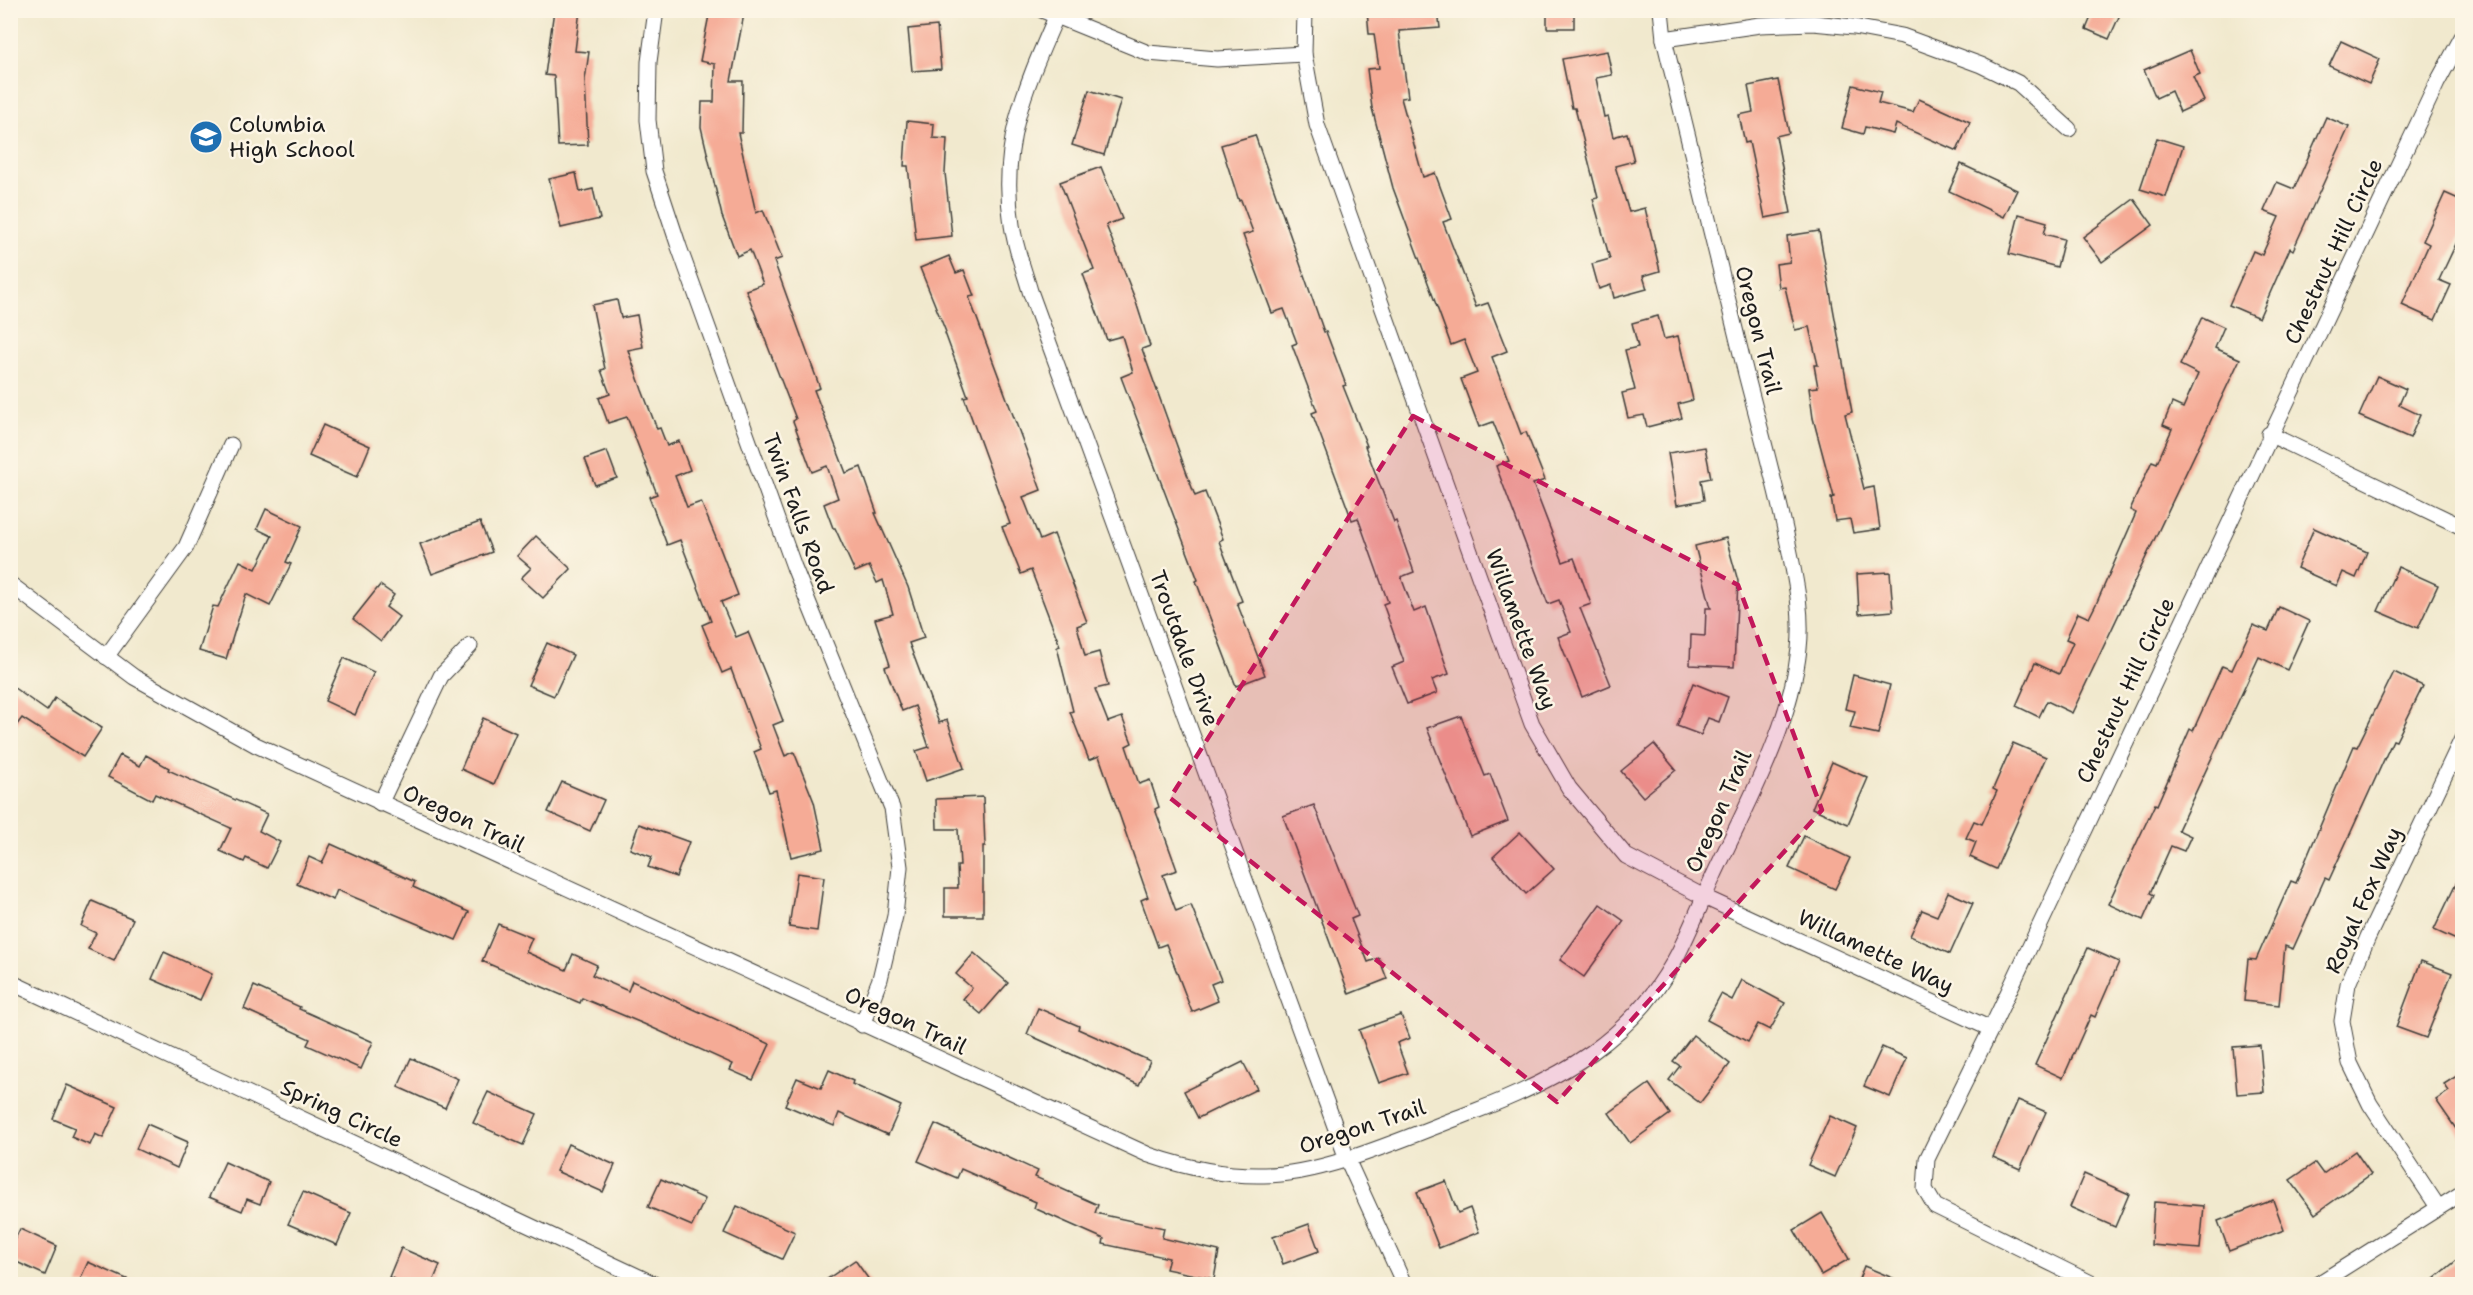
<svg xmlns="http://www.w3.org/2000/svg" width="2473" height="1295" font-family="'Shantell Sans',sans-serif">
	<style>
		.building { fill: #f5ab96 }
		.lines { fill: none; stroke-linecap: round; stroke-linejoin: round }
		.street-casing { stroke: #3c3b37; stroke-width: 17 }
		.street { stroke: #fff; stroke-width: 15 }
		.marked { fill: #c2185b; fill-opacity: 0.2; stroke: #c2185b; stroke-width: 4.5; stroke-dasharray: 12 8; stroke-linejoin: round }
		.labels { text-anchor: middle; stroke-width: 5; stroke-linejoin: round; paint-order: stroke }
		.poi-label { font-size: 22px; fill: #1c1c1c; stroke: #fcf5e5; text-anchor: start }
		.street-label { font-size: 22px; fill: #1c1c1c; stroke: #fcf5e5 }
	</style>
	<rect width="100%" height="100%" fill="#fcf5e5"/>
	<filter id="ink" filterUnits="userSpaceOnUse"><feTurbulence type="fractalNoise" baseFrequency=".0167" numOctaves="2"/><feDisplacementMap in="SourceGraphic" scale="12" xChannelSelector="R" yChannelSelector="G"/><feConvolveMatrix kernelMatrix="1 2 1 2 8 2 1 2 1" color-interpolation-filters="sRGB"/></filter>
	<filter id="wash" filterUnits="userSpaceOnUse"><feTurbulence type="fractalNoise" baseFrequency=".008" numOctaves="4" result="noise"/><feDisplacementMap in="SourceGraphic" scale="24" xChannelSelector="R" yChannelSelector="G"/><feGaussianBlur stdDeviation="1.35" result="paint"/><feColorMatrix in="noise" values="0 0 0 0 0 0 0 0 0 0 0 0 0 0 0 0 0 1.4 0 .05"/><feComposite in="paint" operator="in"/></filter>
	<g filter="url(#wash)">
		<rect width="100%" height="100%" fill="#f1e9ce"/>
		<g id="blocks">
			<g class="building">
				<path d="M554 10H580L575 51 589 52 585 80 588 145 558 146 554 76 545 75Z"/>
				<path d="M710 10H729L744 14 731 81H743L742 133H738L756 213 763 210 782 258 774 261 820 388 814 390 846 473 861 467 877 513H875L908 587 924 638 909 643 939 723 947 720 964 768 926 781 916 751 929 747 915 706 902 711 885 667 890 665 875 619 893 614 883 580 877 583 869 566 855 572 835 528H833L824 504 838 498 827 466 812 472 793 421 796 419 746 290 763 284 750 250 737 256 722 216 701 127 702 102H714L715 64 700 61Z"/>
				<path d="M1367 10H1438L1440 28 1399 31 1408 97 1401 98 1423 177 1435 173 1452 219 1443 222 1476 307 1488 303 1507 351 1492 357 1521 434 1526 432 1545 480 1533 484 1563 562 1574 558 1591 604 1580 608 1611 685 1582 697 1558 637 1571 632 1559 600 1548 604 1496 466 1509 461 1493 422 1479 427 1461 379 1477 373 1464 340 1451 345 1393 188 1372 108 1367 69 1379 68 1374 34H1369Z"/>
				<rect x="1547" y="10" width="27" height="18"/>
				<path d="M2094 10H2122L2109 39 2086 29Z"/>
				<path d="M937 26 941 69 912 71 908 29Z"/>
				<path d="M2341 41 2380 59 2369 84 2329 66Z"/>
				<path d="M2190 50 2200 74 2193 77 2204 101 2180 112 2171 91 2156 98 2144 70Z"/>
				<path d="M1607 51 1612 75 1596 78 1604 117 1608 116 1613 137 1627 133 1634 161 1615 166 1629 212 1645 208 1660 271 1643 276 1647 289 1614 298 1611 285 1599 289 1592 264 1610 259 1593 199 1598 198 1575 108H1572L1562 59Z"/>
				<path d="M1778 80 1789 133 1776 136 1791 213 1765 218 1749 142 1745 143 1739 115 1753 112 1748 86Z"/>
				<path d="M1853 85 1881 92 1878 103 1913 112 1919 99 1970 122 1957 151 1896 124 1893 134 1865 127 1863 134 1842 128Z"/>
				<path d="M1089 90 1121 100 1104 155 1072 145Z"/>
				<path d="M2326 117 2349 127 2293 250 2290 248 2259 318 2229 305 2253 251 2262 255 2279 217 2264 211 2277 182 2294 189Z"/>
				<path d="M907 121 934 124 933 138 947 139 945 173 952 236 916 240 908 166H904Z"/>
				<path d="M1255 135 1324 332H1326L1346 385 1343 386 1367 446H1365L1394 522 1396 521 1414 572 1401 577 1414 612 1426 607 1449 674 1432 680 1437 693 1407 704 1392 667 1404 662 1383 604 1388 602 1358 518 1352 520 1312 413 1317 411 1292 345 1297 343 1284 309 1272 313 1243 235 1253 232 1241 200 1239 201 1221 145Z"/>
				<path d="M2157 138 2183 146 2166 197 2140 189Z"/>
				<path d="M1961 164 2017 190 2004 217 1949 191Z"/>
				<path d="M1101 167 1122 219 1106 225 1135 299 1150 346 1142 349 1195 496 1205 492 1223 539 1219 541 1242 601 1237 603 1265 675 1236 686 1196 581 1198 580 1121 377 1133 372 1122 336 1107 340 1083 274 1094 270 1060 182Z"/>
				<path d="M576 173 580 192 593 189 600 219 561 228 549 179Z"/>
				<path d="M2445 193 2463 201V229L2439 280 2451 285 2435 320 2402 305 2429 244 2423 241Z"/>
				<path d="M2134 199 2153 225 2102 262 2083 237Z"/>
				<path d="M2019 214 2047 222 2044 234 2064 239 2057 267 2009 254Z"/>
				<path d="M1819 231 1852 412 1845 414 1864 489 1874 487 1880 529 1853 533 1850 519 1835 521 1831 498 1834 497 1813 418 1809 388 1818 387 1814 365H1818L1809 327 1795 330 1785 287 1779 288 1776 264 1790 262 1787 236Z"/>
				<path d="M949 256 956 273 964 270 974 296 969 297 1041 490 1023 497 1040 540 1054 534 1087 622 1077 626 1085 656 1099 652 1108 686 1095 689 1108 722 1122 717 1132 743 1126 746 1139 784 1150 780 1159 807 1155 809 1177 870 1163 875 1176 911 1191 905 1221 980 1211 984 1218 1001 1192 1012 1166 944 1158 947 1141 900 1148 897 1099 756 1089 760 1070 712 1073 711 1057 647 1060 646 1031 570 1021 574 1002 527 1010 524 964 397 968 396 945 333 946 332 920 268Z"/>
				<path d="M617 300 621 318 637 315 643 347 628 350 642 390 657 429 660 428 667 446 679 441 690 470 675 476 687 507 701 502 718 543 738 595 721 602 736 637 748 632 766 676 783 721 773 725 785 756 794 752 814 802 824 849 791 857 776 790 769 792 754 752 761 749 731 669 722 673 702 625 711 621 680 540 667 545 649 497 657 494 627 417 608 423 599 398 610 394 601 370 605 369 592 305Z"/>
				<path d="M1658 316 1664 339 1678 336 1693 400 1678 404 1682 418 1647 427 1644 415 1628 418 1622 393 1635 390 1625 350 1638 347 1632 323Z"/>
				<path d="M2202 317 2224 327 2215 348 2240 359 2072 713 2047 701 2039 717 2016 706 2035 663 2059 674 2073 642 2066 639 2078 613 2089 618 2097 602 2136 513 2130 510 2152 461 2157 463 2172 429 2163 425 2172 403 2183 408 2198 374 2180 365Z"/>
				<path d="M2377 376 2406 389 2399 405 2420 415 2410 438 2359 416Z"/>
				<path d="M323 425 370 446 357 477 309 456Z"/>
				<path d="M1705 447 1711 478 1701 480 1704 500 1677 505 1668 453Z"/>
				<path d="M607 451 617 478 595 485 585 459Z"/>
				<path d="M266 509 302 526 286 562 291 564 270 606 246 594 226 659 199 651 213 606 218 607 240 561 256 569 272 536 257 529Z"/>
				<path d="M480 522 492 552 432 574 420 544Z"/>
				<path d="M2314 528 2367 552 2356 578 2343 572 2337 586 2297 568Z"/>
				<path d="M536 536 571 569 543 598 521 578 531 568 517 556Z"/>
				<path d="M1726 538 1738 581 1734 667 1690 665 1691 635 1705 636 1706 608H1711L1695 546Z"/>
				<path d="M2398 567 2438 585 2418 628 2378 611Z"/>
				<path d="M1890 572 1893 611 1859 614 1857 574Z"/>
				<path d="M380 585 394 595 386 607 399 617 381 641 353 619Z"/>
				<path d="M2279 607 2309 621 2287 670 2259 657 2178 830 2191 836 2184 851 2171 846 2150 893 2154 895 2143 920 2108 904 2155 804 2157 805 2190 729 2193 731 2222 666 2232 670 2253 625 2268 631Z"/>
				<path d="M547 643 573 655 554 696 528 685Z"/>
				<path d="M344 658 374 672 355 715 325 701Z"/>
				<path d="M2394 672 2423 686 2396 741 2393 740 2329 880 2325 878 2293 949 2285 946 2279 1005 2244 1001 2248 959 2256 960 2291 881 2296 883 2354 746 2357 747Z"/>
				<path d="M1853 675 1890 685 1878 734 1850 728 1855 711 1845 709Z"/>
				<path d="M1693 683 1728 697 1719 722 1708 718 1701 735 1677 726Z"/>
				<path d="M10 685 47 711 55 698 102 728 83 757 22 718 10 734Z"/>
				<path d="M1461 716 1485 776 1490 774 1508 821 1470 836 1427 728Z"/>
				<path d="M483 718 516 733 494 784 461 769Z"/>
				<path d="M2013 743 2046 757 1996 869 1970 857 1976 842 1966 838 1974 821 1982 824 1997 791 1993 789Z"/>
				<path d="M1654 744 1676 770 1643 797 1621 771Z"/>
				<path d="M120 755 140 766 146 755 169 768 168 770 267 814 259 831 280 842 267 868 246 858 244 862 220 851 231 828 155 794 152 800 108 777Z"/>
				<path d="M1832 762 1868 778 1848 824 1812 808Z"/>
				<path d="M562 782 604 800 590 831 548 812Z"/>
				<path d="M983 797 985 846H983V916H945V888H958L957 866H960L958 829H937L936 799Z"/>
				<path d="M1314 805 1358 916 1351 919 1368 962 1379 958 1387 979 1349 994 1283 816Z"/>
				<path d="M639 824 689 842 676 877 648 867 652 857 630 849Z"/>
				<path d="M1520 832 1554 869 1526 894 1493 857Z"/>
				<path d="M1804 836 1850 858 1835 889 1789 868Z"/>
				<path d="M331 844 415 882 413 887 469 912 456 940 337 890 333 900 297 884 309 857 322 863Z"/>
				<path d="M2463 869V943L2434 930Z"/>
				<path d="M797 873 824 877 817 931 789 927Z"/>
				<path d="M1948 892 1973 903 1950 954 1910 936 1922 910 1937 916Z"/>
				<path d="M92 901 133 919 114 961 88 949 96 933 81 926Z"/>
				<path d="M1600 904 1624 921 1584 977 1560 960Z"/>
				<path d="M498 924 532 938 526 952 566 970 573 954 597 965 592 975 628 991 632 981 770 1044 753 1080 730 1070 733 1064 644 1024 582 998 580 1003 482 961Z"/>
				<path d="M2088 948 2119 962 2095 1017 2091 1015 2063 1078 2035 1065Z"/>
				<path d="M164 952 212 974 200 1000 152 979Z"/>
				<path d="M974 953 1008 983 981 1014 963 999 972 988 956 974Z"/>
				<path d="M2421 961 2452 973 2426 1038 2396 1027Z"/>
				<path d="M1742 980 1785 1003 1770 1030 1758 1024 1748 1042 1707 1020 1721 994 1732 1000Z"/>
				<path d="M254 986 300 1007 299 1009 373 1042 361 1069 307 1045 310 1039 244 1009Z"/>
				<path d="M1038 1008 1079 1026 1078 1029 1150 1061 1139 1085 1027 1034Z"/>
				<path d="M1401 1015 1410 1038 1397 1043 1408 1073 1379 1083 1359 1030Z"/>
				<path d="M1693 1035 1730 1064 1700 1103 1669 1080 1680 1066 1673 1061Z"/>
				<path d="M2260 1045 2264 1092 2237 1094 2233 1047Z"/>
				<path d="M1882 1047 1907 1058 1890 1097 1864 1086Z"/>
				<path d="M411 1058 458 1079 445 1108 398 1087Z"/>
				<path d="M1243 1062 1257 1089 1198 1118 1184 1091Z"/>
				<path d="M829 1070 853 1081 852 1084 901 1106 888 1135 839 1113 834 1126 785 1105 797 1078 821 1088Z"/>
				<path d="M2463 1072V1139L2436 1100 2449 1091 2444 1084Z"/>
				<path d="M1649 1084 1670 1114 1630 1143 1609 1113Z"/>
				<path d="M67 1085 117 1107 103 1138 95 1134 90 1145 71 1137 75 1128 53 1119Z"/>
				<path d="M488 1092 537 1114 523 1145 473 1123Z"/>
				<path d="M2018 1100 2046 1112 2020 1169 1993 1157Z"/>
				<path d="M1830 1116 1857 1128 1835 1177 1808 1165Z"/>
				<path d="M147 1124 188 1142 177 1168 136 1149Z"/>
				<path d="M935 1124 1038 1171 1035 1177 1098 1205 1095 1213 1164 1228 1162 1238 1219 1251 1214 1279 1166 1269 1169 1258 1103 1244 1104 1239 1034 1208 1036 1202 961 1169 957 1178 918 1161Z"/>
				<path d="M568 1144 615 1165 603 1192 556 1171Z"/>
				<path d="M2355 1151 2371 1174 2315 1214 2290 1180 2315 1163 2323 1174Z"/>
				<path d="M225 1162 269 1182 260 1204 247 1199 242 1211 209 1197Z"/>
				<path d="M2084 1174 2129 1194 2115 1227 2070 1207Z"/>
				<path d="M661 1179 705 1199 692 1226 648 1207Z"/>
				<path d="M1446 1181 1458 1213 1470 1208 1479 1232 1439 1248 1417 1192Z"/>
				<path d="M303 1192 351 1213 337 1245 288 1224Z"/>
				<path d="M2273 1200 2284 1230 2229 1251 2218 1221Z"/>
				<path d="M2154 1202 2204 1206 2200 1249 2151 1245Z"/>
				<path d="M737 1206 795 1232 782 1259 724 1233Z"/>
				<path d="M1822 1213 1849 1259 1821 1275 1794 1230Z"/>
				<path d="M1309 1224 1319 1251 1283 1264 1273 1237Z"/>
				<path d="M20 1229 57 1246 45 1275 10 1259V1249Z"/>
				<path d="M401 1248 440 1265 432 1284H407L389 1277Z"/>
				<path d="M2463 1255V1284H2428Z"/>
				<path d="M855 1260 872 1284H820Z"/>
				<path d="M88 1262 138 1284H78Z"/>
				<path d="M1864 1266 1907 1284H1857Z"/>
			</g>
		</g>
	</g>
	<g filter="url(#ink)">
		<use href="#blocks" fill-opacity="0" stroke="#3c3b37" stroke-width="1.5"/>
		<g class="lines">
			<defs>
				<g id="street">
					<path d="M656 10 649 62 648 120 654 171 679 247 794 567 892 808 900 867 895 916 880 979 862 1025"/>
					<path d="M1042 10 1148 53 1217 59 1304 54"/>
					<path d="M1305 10 1304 54 1317 125 1532 724 1569 788 1626 856 1704 897 1991 1029"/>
					<path d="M1056 17C1025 88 999 146 1012 225 1015 247 1024 270 1030 291L1347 1159 1404 1284"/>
					<path d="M1664 39 1760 25 1813 23 1854 27 1902 36 1981 65 2018 83 2069 129"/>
					<path d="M2269 434 2462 527"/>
					<path d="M10 584 134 677 256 745 1149 1155C1187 1168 1223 1176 1264 1175 1326 1175 1413 1134 1473 1112 1560 1079 1634 1039 1678 954 1691 928 1702 901 1714 875 1747 804 1790 729 1799 649 1803 615 1796 582 1789 548 1777 489 1761 432 1746 374 1718 262 1691 150 1664 39L1661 10"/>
					<path d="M106 657 186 547 231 445"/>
					<path d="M380 804 441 676 470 646"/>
					<path d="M10 982 654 1284"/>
					<path d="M2438 1207 2370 1104 2350 1063 2342 1021 2348 984 2368 937 2462 739"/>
					<path d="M2093 1284 1935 1206 1925 1189 1927 1159 1991 1029 2437 83 2462 37"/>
					<path d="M2318 1284 2462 1193"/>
				</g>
			</defs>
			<use href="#street" class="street-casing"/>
			<use href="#street" class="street"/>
		</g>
	</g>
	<path class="marked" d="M1413 416 1738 585 1822 810 1557 1102 1170 798Z"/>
	<defs>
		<symbol id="school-disc" viewBox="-11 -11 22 22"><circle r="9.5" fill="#1f6fb2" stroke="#fcf5e5"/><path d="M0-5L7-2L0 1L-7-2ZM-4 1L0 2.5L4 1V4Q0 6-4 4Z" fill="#fff"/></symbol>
	</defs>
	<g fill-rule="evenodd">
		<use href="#school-disc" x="187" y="118" width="38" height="38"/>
	</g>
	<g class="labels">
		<g class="poi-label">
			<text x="229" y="132">Columbia<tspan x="229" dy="25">High School</tspan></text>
		</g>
		<g class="street-label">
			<text transform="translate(2333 251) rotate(-65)" y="8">Chestnut Hill Circle</text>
			<text transform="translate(1759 330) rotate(76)" y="8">Oregon Trail</text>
			<text transform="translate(799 513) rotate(70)" y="8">Twin Falls Road</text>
			<text transform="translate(1522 629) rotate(70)" y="8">Willamette Way</text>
			<text transform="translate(1185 648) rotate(70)" y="8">Troutdale Drive</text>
			<text transform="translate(2125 690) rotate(-65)" y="8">Chestnut Hill Circle</text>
			<text transform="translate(1718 811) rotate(-66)" y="8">Oregon Trail</text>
			<text transform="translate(464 818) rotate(25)" y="8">Oregon Trail</text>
			<text transform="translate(2363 900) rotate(-66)" y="8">Royal Fox Way</text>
			<text transform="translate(1876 951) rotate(25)" y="8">Willamette Way</text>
			<text transform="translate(906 1020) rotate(25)" y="8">Oregon Trail</text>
			<text transform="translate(342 1113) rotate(25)" y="8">Spring Circle</text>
			<text transform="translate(1362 1126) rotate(-18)" y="8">Oregon Trail</text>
		</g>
	</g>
	<rect width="2473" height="1295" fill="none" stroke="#fcf5e5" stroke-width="36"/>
</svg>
